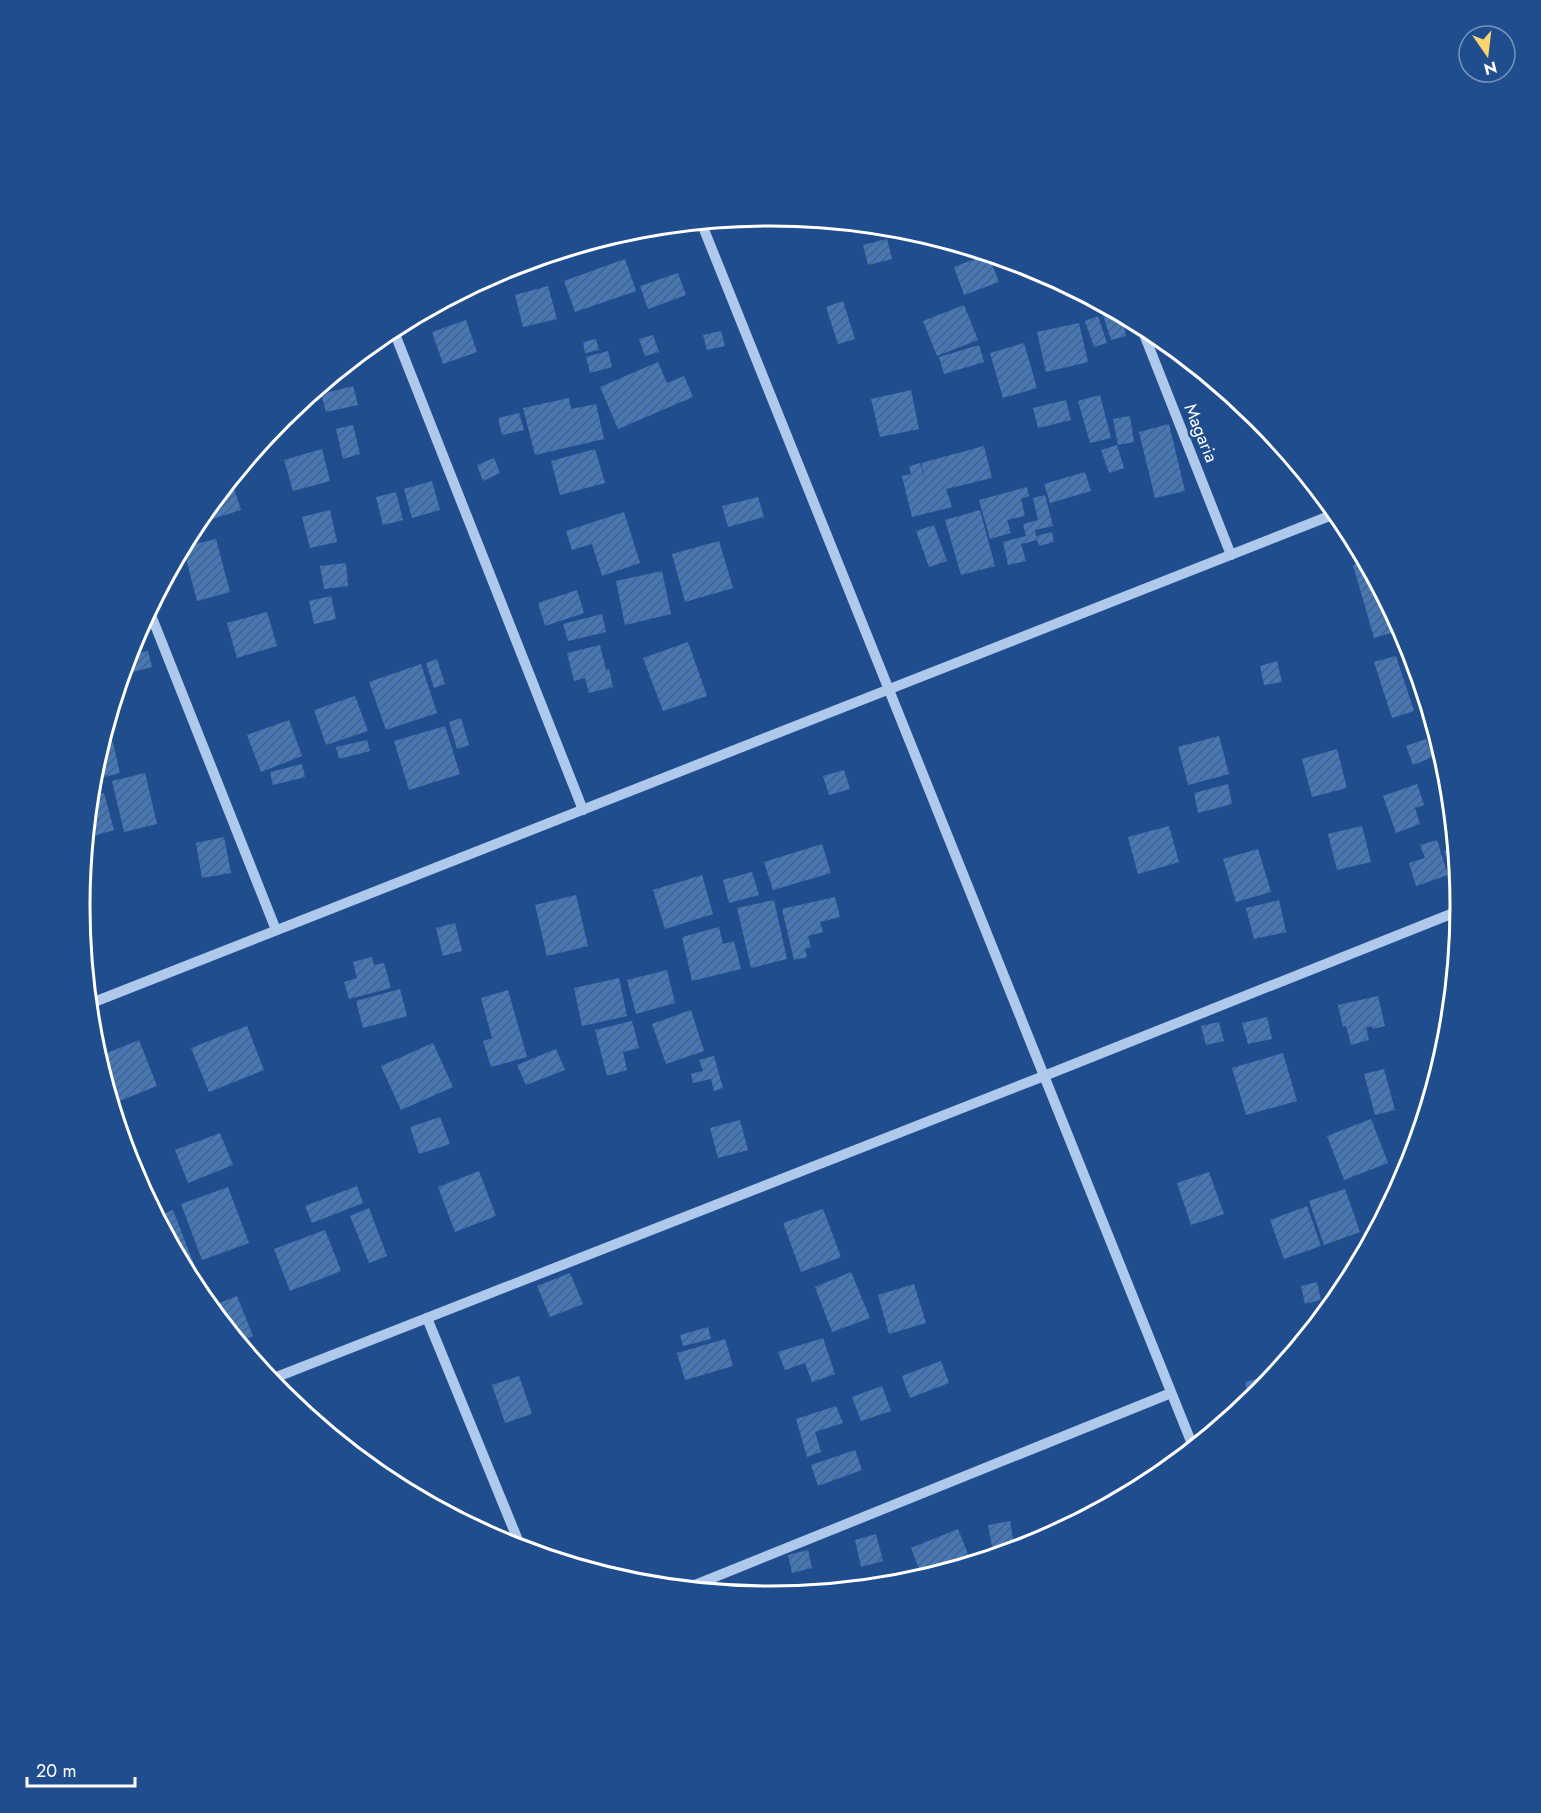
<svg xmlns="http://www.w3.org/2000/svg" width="1541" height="1813" font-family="Jost,sans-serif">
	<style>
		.building { fill: url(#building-hatch) }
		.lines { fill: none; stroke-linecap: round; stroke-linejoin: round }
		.minor { stroke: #afc9ec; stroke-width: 10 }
		.labels { text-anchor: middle; stroke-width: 5; stroke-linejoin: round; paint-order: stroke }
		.street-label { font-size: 18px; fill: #fff; stroke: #204d8e }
		.rim { fill: none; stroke: #fff; stroke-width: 3 }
	</style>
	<defs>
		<pattern id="building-hatch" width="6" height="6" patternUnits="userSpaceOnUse" patternTransform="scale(1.5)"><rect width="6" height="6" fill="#4877b6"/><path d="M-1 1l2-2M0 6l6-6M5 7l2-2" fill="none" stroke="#4a6281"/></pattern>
	</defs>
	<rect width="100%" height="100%" fill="#204d8e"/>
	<g class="building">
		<path d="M887 239 892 259 868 265 863 245Z"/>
		<path d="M988 254 999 282 964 295 954 267Z"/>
		<path d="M625 259 636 291 575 312 564 281Z"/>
		<path d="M678 273 686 295 648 309 640 286Z"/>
		<path d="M548 286 557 319 523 327 515 295Z"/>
		<path d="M843 301 855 339 838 344 826 307Z"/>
		<path d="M964 305 978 340 937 356 923 321Z"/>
		<path d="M1116 311 1121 314 1126 336 1111 340 1103 315Z"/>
		<path d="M1098 316 1107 343 1094 347 1085 321Z"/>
		<path d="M466 320 477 352 443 364 432 332Z"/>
		<path d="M1079 323 1088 362 1046 372 1037 332Z"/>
		<path d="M721 331 725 346 707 350 703 335Z"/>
		<path d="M653 335 659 352 645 356 639 339Z"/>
		<path d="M596 339 599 350 585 353 583 342Z"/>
		<path d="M1024 343 1037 388 1003 398 990 353Z"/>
		<path d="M979 345 984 362 944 374 939 357Z"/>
		<path d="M608 351 612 367 590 373 586 357Z"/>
		<path d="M658 362 667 383 684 376 693 397 618 429 600 387Z"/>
		<path d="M1217 383 1231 395 1222 398Z"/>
		<path d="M353 386 358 405 326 412 321 394Z"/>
		<path d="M911 390 919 429 880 437 871 399Z"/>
		<path d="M311 394 313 402 295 407 306 398Z"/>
		<path d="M1100 395 1111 438 1090 443 1078 401Z"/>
		<path d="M569 398 571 409 596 404 604 439 535 455 523 408Z"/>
		<path d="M1066 400 1071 420 1038 428 1033 408Z"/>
		<path d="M519 413 524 430 502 435 498 418Z"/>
		<path d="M1130 416 1134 442 1118 445 1113 419Z"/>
		<path d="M279 422 281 431 269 433 271 431Z"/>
		<path d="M1169 424 1185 491 1155 498 1139 432Z"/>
		<path d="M353 425 360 454 343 459 336 429Z"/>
		<path d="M1117 445 1124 468 1109 473 1101 450Z"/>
		<path d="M984 446 992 478 946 489 952 507 912 517 902 476 911 474 909 466 920 463 926 484 921 463Z"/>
		<path d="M322 449 330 481 293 491 284 460Z"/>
		<path d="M595 449 605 483 560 495 551 461Z"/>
		<path d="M494 458 500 473 483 481 477 465Z"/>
		<path d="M1085 472 1091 491 1050 503 1044 484Z"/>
		<path d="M231 480 241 510 203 522 201 517Z"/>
		<path d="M432 481 440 510 412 518 404 489Z"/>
		<path d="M1027 487 1029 496 1021 499 1025 516 1007 520 1011 533 990 539 979 500Z"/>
		<path d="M396 492 403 520 383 525 376 497Z"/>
		<path d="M1045 495 1053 526 1035 530 1036 536 1052 532 1054 542 1039 546 1037 540 1021 544 1026 561 1008 565 1003 542 1026 536 1023 524 1038 520 1033 498Z"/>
		<path d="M758 497 764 517 728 527 722 506Z"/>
		<path d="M330 510 337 542 310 548 302 517Z"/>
		<path d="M980 510 995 566 961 575 945 520Z"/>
		<path d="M624 512 640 563 602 576 592 544 572 550 566 531Z"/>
		<path d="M195 524 198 532 190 534Z"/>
		<path d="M934 525 947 561 929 567 916 531Z"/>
		<path d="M216 539 230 592 197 601 183 547Z"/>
		<path d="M719 541 733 588 685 602 672 554Z"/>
		<path d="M1366 562 1390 606 1402 630 1374 638 1353 565Z"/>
		<path d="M346 563 348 586 324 589 320 566Z"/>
		<path d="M662 571 671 614 625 625 616 581Z"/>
		<path d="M577 590 584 613 545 626 538 603Z"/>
		<path d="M331 596 336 619 314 624 309 601Z"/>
		<path d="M267 612 277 646 237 658 227 623Z"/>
		<path d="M602 614 606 632 568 641 563 624Z"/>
		<path d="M688 642 707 696 663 711 643 658Z"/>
		<path d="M600 645 606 670 609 669 613 687 589 693 585 678 574 681 567 653Z"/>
		<path d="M148 651 152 667 125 674 124 669 128 656Z"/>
		<path d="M1396 656 1414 711 1392 718 1374 662Z"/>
		<path d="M437 659 445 684 434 688 426 663Z"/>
		<path d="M1277 661 1282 682 1264 685 1260 666Z"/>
		<path d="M421 664 437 713 386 730 369 682Z"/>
		<path d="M355 696 368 731 326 745 314 710Z"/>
		<path d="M461 718 469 745 457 749 449 722Z"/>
		<path d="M289 720 302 756 261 772 247 735Z"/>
		<path d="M445 726 460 774 409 790 394 741Z"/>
		<path d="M1219 736 1229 774 1188 785 1178 747Z"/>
		<path d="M1426 739 1433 757 1413 765 1406 746Z"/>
		<path d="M367 740 370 751 339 759 336 747Z"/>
		<path d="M113 742 120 773 104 777 99 753 101 745Z"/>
		<path d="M1337 749 1347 788 1312 797 1302 759Z"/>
		<path d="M95 763 101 784 91 786 93 771Z"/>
		<path d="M302 764 305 777 273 785 270 772Z"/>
		<path d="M844 770 850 789 829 795 823 776Z"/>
		<path d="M145 773 157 824 124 832 112 781Z"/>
		<path d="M1228 784 1232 804 1198 813 1194 793Z"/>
		<path d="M1417 784 1424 805 1415 808 1420 824 1396 833 1383 796Z"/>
		<path d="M104 793 114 830 86 838 90 796Z"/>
		<path d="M1169 826 1179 862 1138 874 1128 837Z"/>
		<path d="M1362 826 1371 862 1337 870 1328 834Z"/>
		<path d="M224 837 231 873 202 878 196 843Z"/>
		<path d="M1437 840 1448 875 1416 886 1409 863 1425 858 1420 845Z"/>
		<path d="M822 844 831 873 773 890 764 862Z"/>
		<path d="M1456 846 1458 868 1451 870 1444 851Z"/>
		<path d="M1258 849 1271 892 1236 902 1223 859Z"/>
		<path d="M752 872 759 895 729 903 723 880Z"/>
		<path d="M702 875 713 914 665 929 653 890Z"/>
		<path d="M576 895 588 946 547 956 535 905Z"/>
		<path d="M81 897 88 927 82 928 80 906Z"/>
		<path d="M835 897 840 917 820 922 823 932 808 936 811 947 805 949 807 957 794 960 782 909Z"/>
		<path d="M774 900 787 959 751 968 737 908Z"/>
		<path d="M1279 900 1286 932 1254 939 1246 908Z"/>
		<path d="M455 923 462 951 443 956 436 928Z"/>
		<path d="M719 927 723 944 734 941 741 969 692 981 682 937Z"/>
		<path d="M372 957 374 965 384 963 391 988 349 999 344 982 357 978 353 962Z"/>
		<path d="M667 970 675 1003 636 1014 627 980Z"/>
		<path d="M619 978 627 1016 582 1026 574 988Z"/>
		<path d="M400 989 407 1016 363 1028 356 1001Z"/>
		<path d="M508 990 527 1057 491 1067 483 1041 492 1038 481 998Z"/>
		<path d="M1378 996 1385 1026 1373 1029 1372 1026 1366 1028 1369 1040 1351 1045 1346 1026 1343 1027 1338 1005Z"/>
		<path d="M691 1010 704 1051 666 1064 652 1024Z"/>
		<path d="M1267 1017 1272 1039 1248 1044 1242 1023Z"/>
		<path d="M632 1021 639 1048 623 1052 627 1070 607 1076 595 1030Z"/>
		<path d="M1219 1022 1224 1041 1206 1045 1201 1026Z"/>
		<path d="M247 1026 264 1070 209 1092 191 1048Z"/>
		<path d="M139 1040 157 1086 112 1104 97 1057Z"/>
		<path d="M433 1043 453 1087 401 1110 381 1066Z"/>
		<path d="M556 1049 565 1070 526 1085 517 1065Z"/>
		<path d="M1283 1053 1297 1101 1246 1115 1232 1068Z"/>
		<path d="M714 1056 723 1088 714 1091 711 1079 693 1083 691 1074 703 1071 699 1060Z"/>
		<path d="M1384 1069 1395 1110 1375 1115 1364 1074Z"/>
		<path d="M440 1117 450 1144 419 1154 410 1127Z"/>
		<path d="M1371 1119 1388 1163 1344 1180 1327 1136Z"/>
		<path d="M740 1120 748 1150 718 1158 710 1128Z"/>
		<path d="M220 1133 233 1165 188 1183 175 1150Z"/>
		<path d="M479 1171 496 1216 455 1232 438 1187Z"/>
		<path d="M1209 1172 1224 1214 1191 1225 1177 1183Z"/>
		<path d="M357 1186 363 1203 312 1223 305 1206Z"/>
		<path d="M228 1187 249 1243 202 1260 181 1204Z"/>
		<path d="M1345 1189 1360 1232 1324 1245 1309 1201Z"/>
		<path d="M1307 1206 1321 1246 1284 1259 1270 1220Z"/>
		<path d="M369 1208 387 1256 369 1263 350 1216Z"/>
		<path d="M823 1209 841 1257 801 1272 783 1223Z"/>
		<path d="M173 1210 197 1272 188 1276 157 1217Z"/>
		<path d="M325 1230 341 1271 290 1291 274 1249Z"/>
		<path d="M851 1272 870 1318 832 1332 815 1287Z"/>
		<path d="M570 1273 583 1304 550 1317 537 1286Z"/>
		<path d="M1317 1282 1321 1300 1305 1304 1301 1286Z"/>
		<path d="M914 1284 926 1323 889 1334 878 1295Z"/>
		<path d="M237 1296 253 1336 239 1342 210 1307Z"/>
		<path d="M708 1327 711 1339 683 1346 680 1335Z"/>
		<path d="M823 1338 835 1374 812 1382 805 1363 785 1370 778 1352Z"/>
		<path d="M725 1339 733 1366 685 1380 677 1353Z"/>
		<path d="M941 1361 949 1383 910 1398 902 1376Z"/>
		<path d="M1276 1374 1259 1395 1249 1399 1245 1382Z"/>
		<path d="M519 1376 532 1414 505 1423 492 1385Z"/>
		<path d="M882 1386 891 1411 861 1421 852 1397Z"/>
		<path d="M836 1406 843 1423 815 1432 821 1452 807 1457 796 1419Z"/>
		<path d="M855 1450 862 1470 818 1486 811 1465Z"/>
		<path d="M383 1463 390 1481 388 1482 371 1468Z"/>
		<path d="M1010 1521 1015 1551 994 1557 988 1525Z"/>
		<path d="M1064 1528 1065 1529 1040 1542 1038 1535Z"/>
		<path d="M958 1529 972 1564 923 1579 911 1548Z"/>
		<path d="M876 1534 883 1561 861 1567 855 1540Z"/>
		<path d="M808 1550 812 1568 792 1573 788 1555Z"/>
	</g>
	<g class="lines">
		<g class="minor">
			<path d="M701 222 1194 1449"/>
			<path d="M1140 324 1231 555"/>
			<path d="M393 329 583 810"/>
			<path d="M149 610 276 930"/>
			<path d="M89 1004 1337 513"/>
			<path d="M427 1318 522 1550"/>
			<path d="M269 1380 1044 1076 1461 910"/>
			<path d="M685 1589 1171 1393"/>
		</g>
	</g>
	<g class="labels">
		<g class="street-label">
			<text transform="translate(1201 433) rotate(68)" y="6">Magaria</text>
		</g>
	</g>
	<path d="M0 0H1541V1813H0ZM90 906a680 680 0 1 1 1360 0a680 680 0 1 1-1360 0Z" fill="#204d8e" fill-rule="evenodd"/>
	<path class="rim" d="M90 906a680 680 0 1 1 1360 0a680 680 0 1 1-1360 0Z"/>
	<g transform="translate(1487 54) rotate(166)"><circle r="28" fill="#204d8e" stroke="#7994bb" stroke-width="1.5"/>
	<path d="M0-4.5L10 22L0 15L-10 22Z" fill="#fad56f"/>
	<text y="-9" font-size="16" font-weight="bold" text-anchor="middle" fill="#ffffff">N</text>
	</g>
	<path d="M27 1777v9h108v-9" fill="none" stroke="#ffffff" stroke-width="3"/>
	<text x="36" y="1777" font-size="18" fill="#ffffff" stroke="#204d8e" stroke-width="4.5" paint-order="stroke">20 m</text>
</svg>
